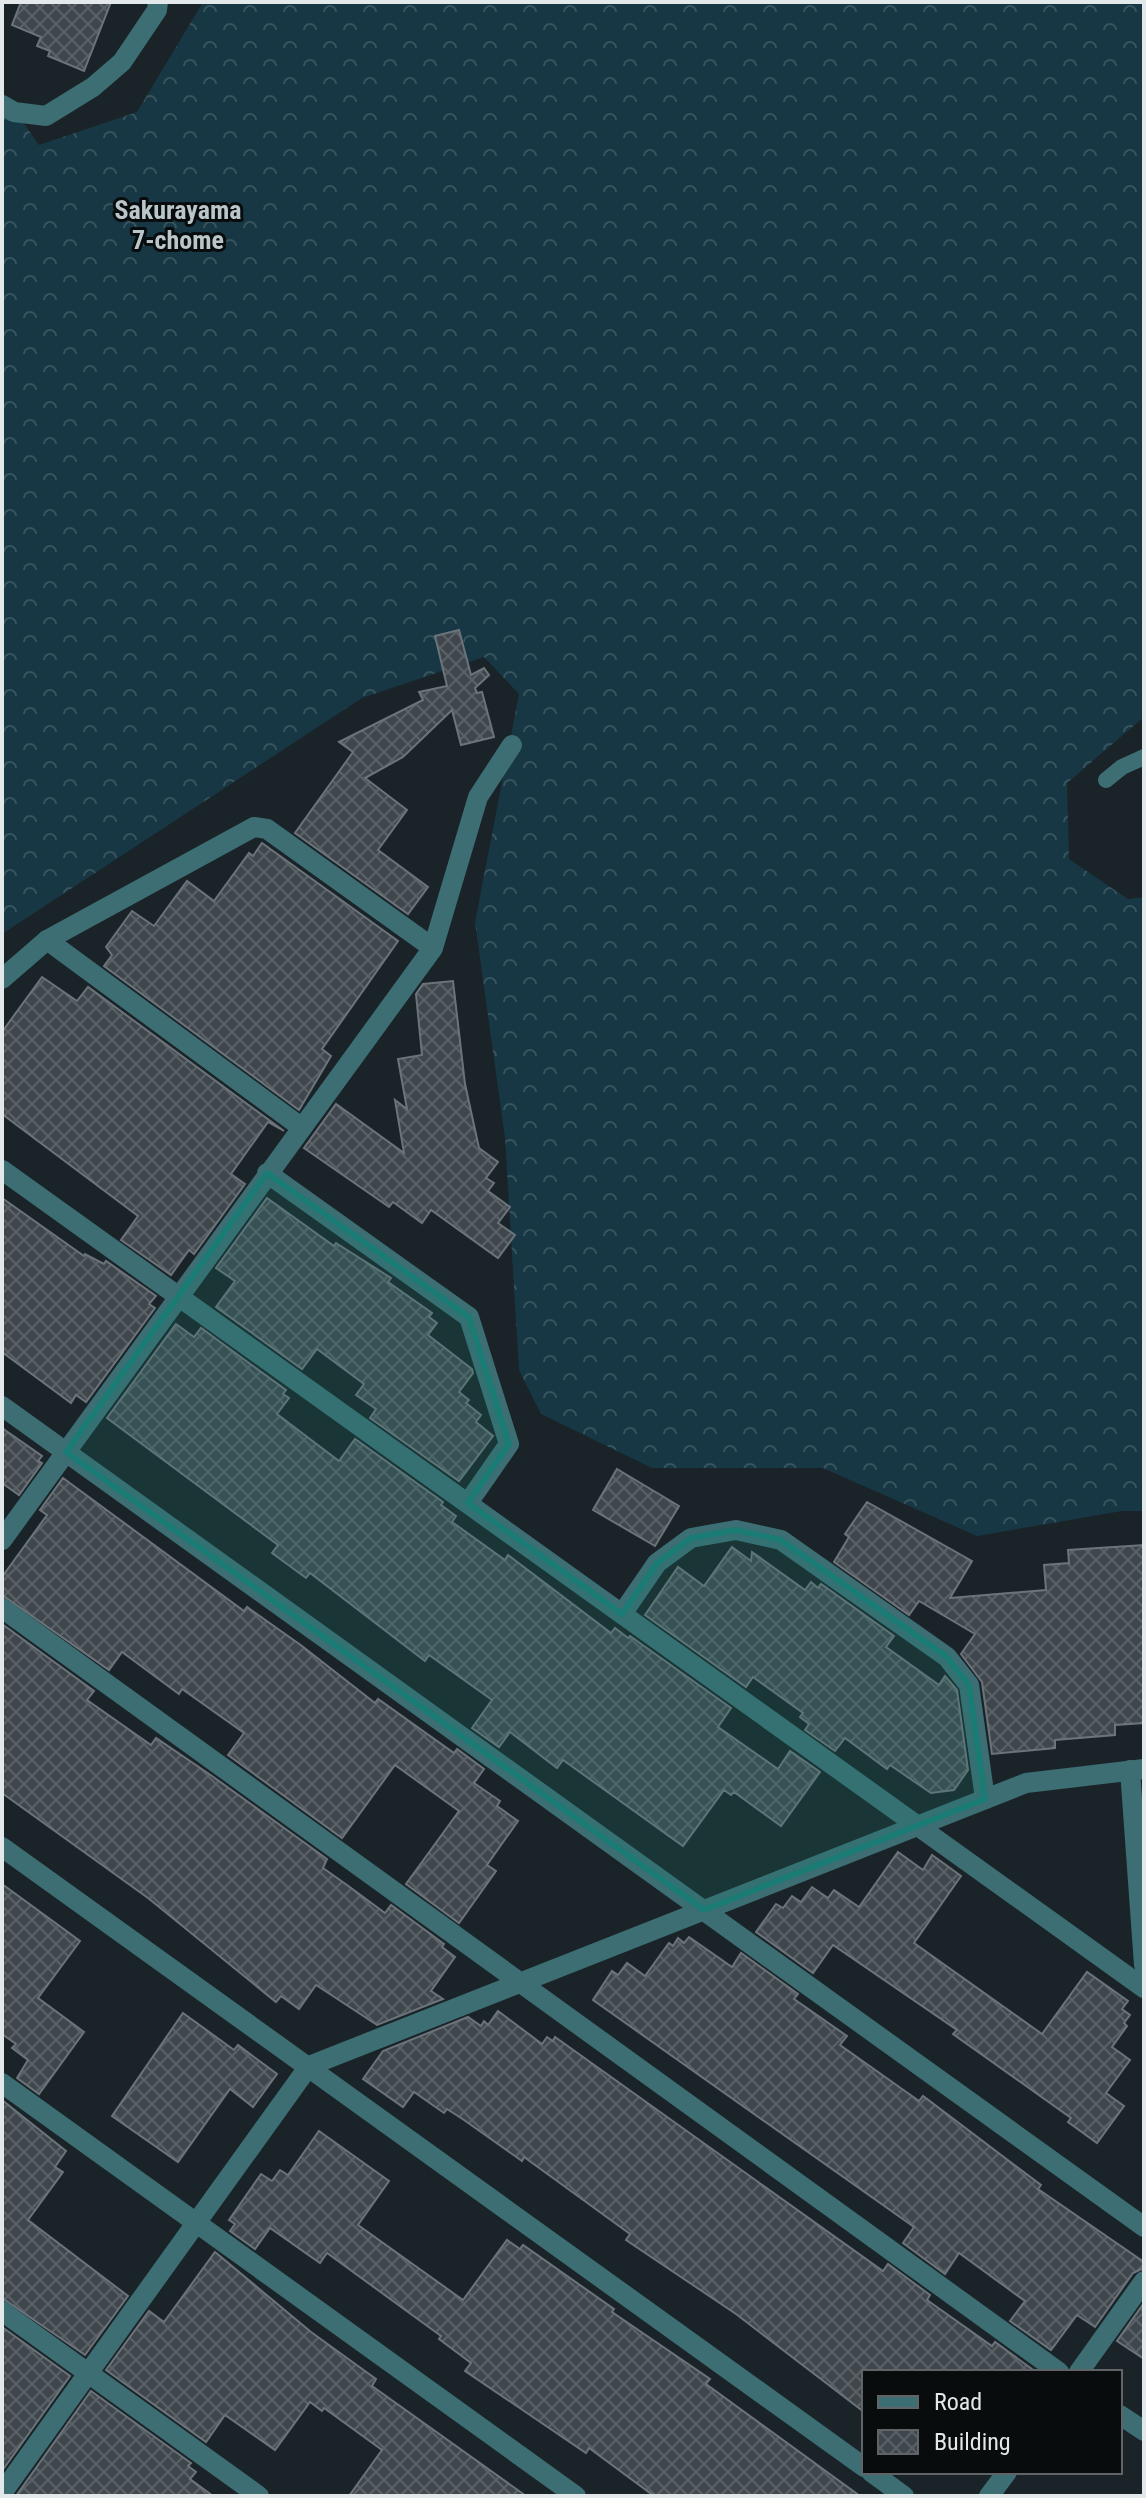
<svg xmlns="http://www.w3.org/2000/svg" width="1146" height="2498" font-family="'Roboto Condensed',sans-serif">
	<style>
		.forest { fill: url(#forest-crowns) }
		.building { fill: url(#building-cross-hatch); stroke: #6c747b; stroke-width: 2 }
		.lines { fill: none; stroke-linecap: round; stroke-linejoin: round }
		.lane { stroke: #3c6e73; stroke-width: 16 }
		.street { stroke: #3c6e73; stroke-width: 20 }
		.marked { fill: #1a7c74; fill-opacity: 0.2; stroke: #1a7c74; stroke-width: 6; stroke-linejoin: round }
		.labels { text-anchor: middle; stroke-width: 6; stroke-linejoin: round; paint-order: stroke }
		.neighbourhood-label { font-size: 26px; font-weight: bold; fill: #bac6ca; stroke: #080c0d }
	</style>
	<defs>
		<pattern id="forest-crowns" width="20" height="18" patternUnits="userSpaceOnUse" patternTransform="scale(2)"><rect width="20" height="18" fill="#163743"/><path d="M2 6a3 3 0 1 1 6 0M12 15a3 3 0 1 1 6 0" fill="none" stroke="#38545e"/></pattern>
		<pattern id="building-cross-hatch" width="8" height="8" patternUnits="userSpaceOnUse" patternTransform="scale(2)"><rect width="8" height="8" fill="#3f474d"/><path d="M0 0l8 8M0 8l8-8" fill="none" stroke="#5b6267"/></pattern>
	</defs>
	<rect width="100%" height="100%" fill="#1a2327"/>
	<path class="forest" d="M203 2H1144V717L1067 783 1069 859 1128 899 1144 897V1511H1122L977 1536 823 1468H652L541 1414 519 1370 505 1138 475 922 519 694 484 657 362 698 2 934V92L39 145 137 112Z"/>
	<g class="building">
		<path d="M21 2H111L84 71 48 56 50 51 37 46 41 37 12 25Z"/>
		<path d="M459 630 471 675 484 668 489 675 475 688 477 693 482 692 494 737 461 745 452 710 403 757 365 778 407 810 378 850 428 887 408 914 295 833 353 752 339 742 423 700 419 692 447 686 435 636Z"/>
		<path d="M262 843 398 941 322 1049 331 1056 299 1110 104 966 112 955 106 947 132 911 154 926 187 881 214 901 249 853 253 856Z"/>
		<path d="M42 977 77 1001 88 987 284 1131 268 1122 231 1174 245 1184 194 1254 189 1250 171 1275 121 1240 138 1216 2 1114V1032Z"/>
		<path d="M453 981 465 1084 479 1148 498 1162 486 1178 494 1183 488 1191 510 1207 498 1223 515 1235 498 1258 431 1210 422 1223 393 1202 389 1207 304 1148 336 1104 404 1153 395 1100 407 1109 398 1059 422 1055 416 994 423 984Z"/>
		<path d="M2 1198 84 1256 85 1254 104 1264 106 1261 156 1296 149 1304 155 1308 86 1402 76 1395 71 1403 2 1352Z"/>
		<path d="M267 1198 334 1246 336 1243 391 1278 388 1282 432 1313 429 1317 437 1323 428 1335 472 1369 473 1373 459 1392 469 1400 466 1403 481 1415 476 1422 493 1436 459 1481 370 1418 376 1409 356 1395 364 1384 317 1349 302 1369 216 1307 235 1281 216 1268Z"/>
		<path d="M176 1324 194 1337 201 1328 286 1390 283 1394 289 1398 277 1414 339 1461 355 1439 443 1502 441 1505 456 1516 452 1522 505 1560 508 1555 611 1633 615 1628 628 1638 630 1636 731 1708 718 1727 778 1769 790 1751 820 1772 781 1826 734 1792 731 1795 724 1790 683 1846 563 1760 557 1768 510 1732 499 1747 472 1728 492 1700 429 1655 425 1661 310 1573 306 1578 272 1553 278 1545 107 1418Z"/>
		<path d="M2 1428 42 1456 38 1461 42 1463 19 1495 2 1483Z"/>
		<path d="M617 1469 679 1506 655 1546 593 1510Z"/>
		<path d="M63 1478 244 1611 247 1607 302 1646 375 1703 378 1699 454 1753 457 1749 484 1769 474 1783 500 1801 497 1806 518 1821 487 1865 496 1871 459 1923 406 1884 459 1811 395 1765 342 1838 228 1755 244 1733 182 1689 179 1694 122 1652 109 1670 2 1595V1577L47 1515 40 1510Z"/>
		<path d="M867 1502 972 1561 950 1598 1046 1590 1044 1565 1069 1563 1068 1550 1144 1545V1723L1115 1725V1735L1055 1740V1748L992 1754 982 1682 961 1654 975 1634 919 1601 909 1615 834 1562 849 1537 845 1534Z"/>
		<path d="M732 1547 751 1561 752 1552 805 1590 811 1582 818 1588 821 1584 894 1636 886 1647 939 1685 945 1676 957 1690 968 1770 954 1790 931 1793 890 1765 887 1769 845 1738 835 1751 805 1730 809 1724 800 1717 803 1713 753 1677 746 1687 645 1615 678 1567 704 1586Z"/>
		<path d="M2 1624 94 1691 87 1700 151 1745 156 1738 212 1776 327 1859 323 1868 347 1885 385 1913 391 1905 444 1944 442 1947 455 1957 431 1991 443 1999 377 2025 316 1985 299 2009 281 1996 276 2002 148 1898 2 1793Z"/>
		<path d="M898 1852 923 1870 932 1855 961 1876 914 1943 1042 2034 1087 1972 1128 2001 1122 2009 1130 2015 1124 2023 1127 2026 1112 2047 1130 2060 1106 2093 1124 2106 1097 2143 1068 2122 1071 2118 953 2034 957 2030 833 1945 813 1973 756 1932 776 1904 783 1908 792 1896 801 1902 812 1887 828 1898 834 1890 859 1907Z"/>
		<path d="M2 1884 80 1941 38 1998 84 2032 39 2094 17 2078 28 2060 12 2048 16 2044 2 2034Z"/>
		<path d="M689 1937 732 1967 741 1953 798 1994 794 1999 847 2036 840 2045 919 2101 923 2096 1041 2185 1038 2189 1144 2262V2268L1133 2273 1095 2327 1077 2315 1051 2350 1010 2321 1025 2301 959 2253 945 2274 903 2243 914 2227 593 2000 612 1971 618 1975 627 1963 645 1976 669 1943 673 1946 678 1938 684 1943Z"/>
		<path d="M498 2011 542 2044 547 2037 553 2041 555 2037 883 2271 888 2264 930 2295 927 2300 992 2346 995 2342 1036 2372H864V2412L736 2314 626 2240 630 2234 524 2157 522 2161 464 2120 447 2109 444 2113 414 2092 403 2107 363 2079 383 2051 468 2017 481 2026 484 2021 488 2025Z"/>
		<path d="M183 2013 234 2050 238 2045 277 2074 253 2107 230 2089 178 2162 112 2116Z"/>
		<path d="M2 2100 66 2151 55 2167 63 2172 28 2220 128 2296 85 2355 2 2298Z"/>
		<path d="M319 2131 389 2181 358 2225 463 2300 507 2240 520 2249 523 2245 614 2309 612 2312 710 2379 706 2384 860 2496H654L589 2448 586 2453 465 2371 471 2363 439 2339 441 2336 327 2253 320 2263 270 2228 255 2249 230 2231 235 2224 229 2220 261 2174 272 2181 280 2170 288 2175Z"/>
		<path d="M215 2252 311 2332 376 2379 372 2386 526 2496H349L382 2450 324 2408 322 2411 310 2402 275 2450 225 2415 206 2442 106 2370 149 2311 164 2322Z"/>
		<path d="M1144 2303V2359L1117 2341Z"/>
		<path d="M2 2327 70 2376 2 2471Z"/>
		<path d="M91 2391 191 2463 188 2466 196 2472 190 2479 213 2496H16Z"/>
	</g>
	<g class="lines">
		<path class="lane" d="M1106 780 1122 767 1144 757"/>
		<g class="street">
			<path d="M2 105 14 112 46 116 93 87 122 62 157 10 158 2"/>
			<path d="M47 940 301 1127"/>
			<path d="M433 948 478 797 512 745"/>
			<path d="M2 979 47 940 254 827 267 829 433 948 2 1540"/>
			<path d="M2 1170 1144 1988"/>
			<path d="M267 1173 469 1317 509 1444 468 1503"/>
			<path d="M2 1406 1144 2227"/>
			<path d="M2 1608 1059 2372"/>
			<path d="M622 1614 657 1563 691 1538 736 1530 781 1540 947 1657 969 1685 985 1799"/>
			<path d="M1130 1770 1144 1965"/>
			<path d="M2 1847 864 2467"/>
			<path d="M2 2083 576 2496"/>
			<path d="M2 2311 259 2496"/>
			<path d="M1079 2372 1144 2281"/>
			<path d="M1120 2415 1144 2431"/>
			<path d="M871 2472 904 2496"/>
			<path d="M2 2493 309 2066 1026 1783 1144 1769"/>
			<path d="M989 2496 1007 2472"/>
		</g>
	</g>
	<path class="marked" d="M267 1173 469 1317 509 1444 468 1503 622 1614 657 1563 691 1538 736 1530 781 1540 947 1657 969 1685 985 1799 704 1910 66 1452Z"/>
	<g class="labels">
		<g class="neighbourhood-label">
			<text x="178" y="219">Sakurayama<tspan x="178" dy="30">7-chome</tspan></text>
		</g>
	</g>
	<rect width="1146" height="2498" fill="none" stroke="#e3e9eb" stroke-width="8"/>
	<rect x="862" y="2370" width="260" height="104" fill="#080c0d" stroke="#606466" stroke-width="2"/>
	<rect x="878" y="2396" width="40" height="12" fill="#3c6e73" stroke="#606466" stroke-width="2"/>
	<text x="934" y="2410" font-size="24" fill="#e3e9eb">Road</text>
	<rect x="878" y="2430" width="40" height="24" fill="url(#building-cross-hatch)" stroke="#606466" stroke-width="2"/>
	<text x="934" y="2450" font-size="24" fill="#e3e9eb">Building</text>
</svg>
